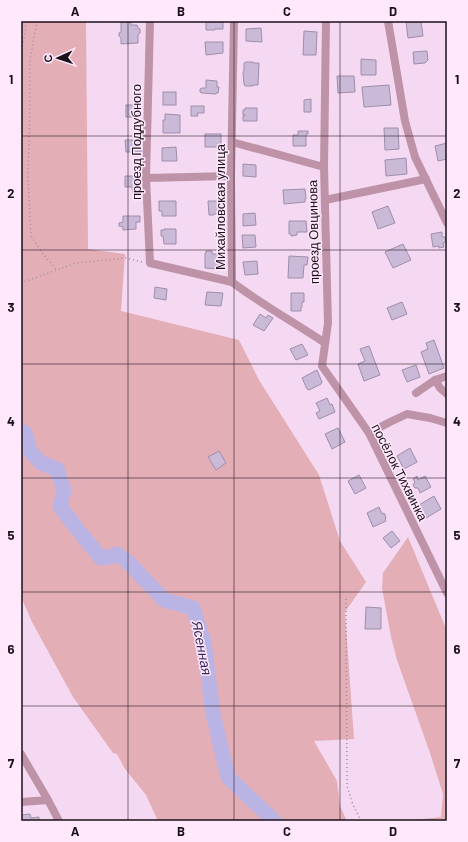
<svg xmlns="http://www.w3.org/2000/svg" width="468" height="842" font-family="Barlow,sans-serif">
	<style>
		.green { fill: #e3aeb6 }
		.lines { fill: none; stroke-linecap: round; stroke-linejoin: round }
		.river { stroke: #bab4e5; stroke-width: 15 }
		.building { fill: #cabad8; stroke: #9e8eab }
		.path { stroke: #a18c9f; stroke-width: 1.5; stroke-dasharray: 1 3; stroke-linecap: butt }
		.minor { stroke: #be93a7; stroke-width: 8 }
		.grid { fill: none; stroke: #1b111a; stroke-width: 1; stroke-opacity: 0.55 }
		.labels { text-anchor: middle; stroke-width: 3; stroke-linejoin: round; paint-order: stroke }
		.street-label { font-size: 13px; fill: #1b111a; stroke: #ffe8fc }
		.water-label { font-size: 14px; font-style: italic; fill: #362963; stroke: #ffe8fc }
		.neatline { fill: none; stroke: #1b111a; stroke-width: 1.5 }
		.grid-label { font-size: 13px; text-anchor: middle; font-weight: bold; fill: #1b111a }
	</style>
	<rect width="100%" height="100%" fill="#f5d9f2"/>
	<g class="green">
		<path d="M21 21H86L88 249 125 254 121 311 239 340 259 380 319 475 340 541 366 582 345 612 354 739 314 741 337 781 340 806 347 821H158L146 795 125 769 117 754 113 753 73 697 32 622 21 597Z"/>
		<path d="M408 537 447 631V821H405L441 817 443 794 430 753 397 660 391 637 382 588 383 573Z"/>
	</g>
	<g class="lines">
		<path class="river" d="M21 431 25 433 30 451 41 463 57 469 64 491 60 506 77 529 101 558 109 557 117 554 128 562 164 600 193 608 204 642 213 714 228 777 274 821"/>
	</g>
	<g class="building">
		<path d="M206 21H223V29H215V30H206Z"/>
		<path d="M414 21H421L423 36 408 38 406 22Z"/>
		<path d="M121 22H131V25H137L138 28 140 29V33L138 35V43L121 44V38L119 36V33L121 32Z"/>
		<path d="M261 28 262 42 246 41V29Z"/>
		<path d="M304 31 317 32 316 55H303Z"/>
		<path d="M205 42H223V53L206 55Z"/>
		<path d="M427 51 428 60 425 63 414 64 413 52Z"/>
		<path d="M361 59 376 60V75H361Z"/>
		<path d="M246 62H253V63H259L258 85H253V86H245L244 84 243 72 244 71V63Z"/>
		<path d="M337 76H354L355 92 338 93Z"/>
		<path d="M206 80 217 81V87H219L218 93H216V94L202 93 200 92V89L202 88H206Z"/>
		<path d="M389 85 391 105 364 107 362 87Z"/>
		<rect x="163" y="92" width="13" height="13"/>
		<path d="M311 99V112H304V100Z"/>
		<rect x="126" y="105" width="13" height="12"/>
		<path d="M191 106H204V113H197L198 116H191Z"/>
		<path d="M245 108H257V121H243V116H245V115H243V110H245Z"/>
		<path d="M165 114 180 115V133H163V120H165Z"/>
		<path d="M384 128H398L399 149 385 150Z"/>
		<path d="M298 131H308V134H306V146H293V135H298Z"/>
		<rect x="205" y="134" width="16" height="13"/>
		<path d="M125 140H139V147H141V152H126Z"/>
		<path d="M447 143V159L438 161 435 146Z"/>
		<path d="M176 147 177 161H162V148Z"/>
		<path d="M406 158 407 174 386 176 385 160Z"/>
		<path d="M243 164 256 165V177L243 176Z"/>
		<path d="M125 176H140V193H133L132 187H125Z"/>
		<path d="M305 189 306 199H305V202L284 204 283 190Z"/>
		<path d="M159 201H176V216H162V211H159Z"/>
		<path d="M208 201H221V213L214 214V215H209Z"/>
		<path d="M388 206 395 223 378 229 372 212Z"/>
		<path d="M255 213 256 225 243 226V214Z"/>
		<path d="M123 216H140V222H136V229L123 230V227L119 226V223L123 222Z"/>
		<path d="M289 221H306L307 232H297V235L291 236V234H289Z"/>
		<path d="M164 229H176V244H164L163 236H161V230H164Z"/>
		<path d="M442 232V237H445L446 242 443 243 444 247 439 248V246L433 247 431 234Z"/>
		<path d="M242 235H255L256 247 243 248Z"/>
		<path d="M403 244 411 260 393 268 385 252Z"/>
		<path d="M206 251H212V254H219L220 268H218V269L205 268V253H206Z"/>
		<path d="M289 256 308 257 307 265H304L303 278H288Z"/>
		<path d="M257 261 258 274 245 275 243 262Z"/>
		<path d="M155 287 167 289 166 300 154 298Z"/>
		<path d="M207 292 223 293 221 306 205 305Z"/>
		<path d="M291 293H304V302H302V307H301V311H291Z"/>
		<path d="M402 302 407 314 392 320 387 308Z"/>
		<path d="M260 314 266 318 268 315 273 318 264 331 253 325Z"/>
		<path d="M434 340 444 368 429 374 421 352 428 349 426 343Z"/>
		<path d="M302 344 308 355 296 360 290 349Z"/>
		<path d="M369 346 380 375 364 381 358 364 365 361 360 349Z"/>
		<path d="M416 365 420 377 407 382 402 370Z"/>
		<path d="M317 370 322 382 321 384 309 390 307 389 302 378Z"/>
		<path d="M327 398 330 405 332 404 335 412 319 419 316 413 320 411 316 403Z"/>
		<path d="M338 428 345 442 332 449 325 434Z"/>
		<path d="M410 448 417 462 404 469 397 456Z"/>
		<path d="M219 451 226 463 216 470 208 457Z"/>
		<path d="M359 475 366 488 355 494 348 481Z"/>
		<path d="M417 476 418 480 425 476 431 487 420 493 418 488H415L413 485 415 482 413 479Z"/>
		<path d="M434 496 441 509 426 518 419 505Z"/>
		<path d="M379 507 382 514 384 513 385 515 386 518 385 519 386 521 373 527 367 513Z"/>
		<path d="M392 531 400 541 391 548 383 538Z"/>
		<path d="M366 607 381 608V629H365Z"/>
		<path d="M30 814 31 818 39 817V821H21V815Z"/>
	</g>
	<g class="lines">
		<g class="path">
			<path d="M37 21 30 60V110L28 176 31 236 43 254 57 270"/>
			<path d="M21 50 25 34 26 21"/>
			<path d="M21 283 76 263 126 258 142 262"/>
			<path d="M346 599 347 786 353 805 361 821"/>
		</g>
		<g class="minor">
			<path d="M150 21 146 178 150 263 232 282"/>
			<path d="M234 21 231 176 232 282C261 304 294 322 325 343"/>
			<path d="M388 21 405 121 415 157 447 223"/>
			<path d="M232 142 324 167 328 323 322 366 369 433 447 593"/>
			<path d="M324 167 326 21"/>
			<path d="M146 178 231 176"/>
			<path d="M325 200 426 179"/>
			<path d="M447 376 435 380 440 388 447 394"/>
			<path d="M416 393 435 380"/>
			<path d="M369 433 390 422 407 414 430 418 447 423"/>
			<path d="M21 754 48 800"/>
			<path d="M21 802 48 800 59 821"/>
		</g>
	</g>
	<path class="grid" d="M128 21V821M234 21V821M340 21V821M21 136H447M21 250H447M21 364H447M21 478H447M21 592H447M21 706H447"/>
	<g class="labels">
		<g class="street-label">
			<text transform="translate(136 142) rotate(-90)" y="5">проезд Поддубного</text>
			<text transform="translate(220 207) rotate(-90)" y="5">Михайловская улица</text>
			<text transform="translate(313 232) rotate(-91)" y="5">проезд Овцинова</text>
			<text transform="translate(400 472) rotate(63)" y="5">посёлок Тихвинка</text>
		</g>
		<g class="water-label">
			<text transform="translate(202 648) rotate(79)" y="5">Ясенная</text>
		</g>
	</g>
	<rect width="468" height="842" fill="none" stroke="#ffe8fc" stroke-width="44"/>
	<g transform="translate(58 58) rotate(267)" stroke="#ffe8fc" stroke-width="3" paint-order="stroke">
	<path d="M0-3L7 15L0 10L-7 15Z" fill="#1b111a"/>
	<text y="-6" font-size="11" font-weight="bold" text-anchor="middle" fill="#1b111a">С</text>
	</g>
	<rect x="22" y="22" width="424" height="798" class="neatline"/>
	<g class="grid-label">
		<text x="75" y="16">A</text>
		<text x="181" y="16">B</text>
		<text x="287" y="16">C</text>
		<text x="393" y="16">D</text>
		<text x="11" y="84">1</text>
		<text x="457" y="84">1</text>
		<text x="11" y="198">2</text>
		<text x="457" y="198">2</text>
		<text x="11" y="312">3</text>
		<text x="457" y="312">3</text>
		<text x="11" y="426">4</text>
		<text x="457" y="426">4</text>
		<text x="11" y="540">5</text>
		<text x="457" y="540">5</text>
		<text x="11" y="654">6</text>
		<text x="457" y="654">6</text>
		<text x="11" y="768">7</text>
		<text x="457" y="768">7</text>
		<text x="75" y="836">A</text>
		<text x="181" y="836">B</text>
		<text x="287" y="836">C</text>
		<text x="393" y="836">D</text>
	</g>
</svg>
